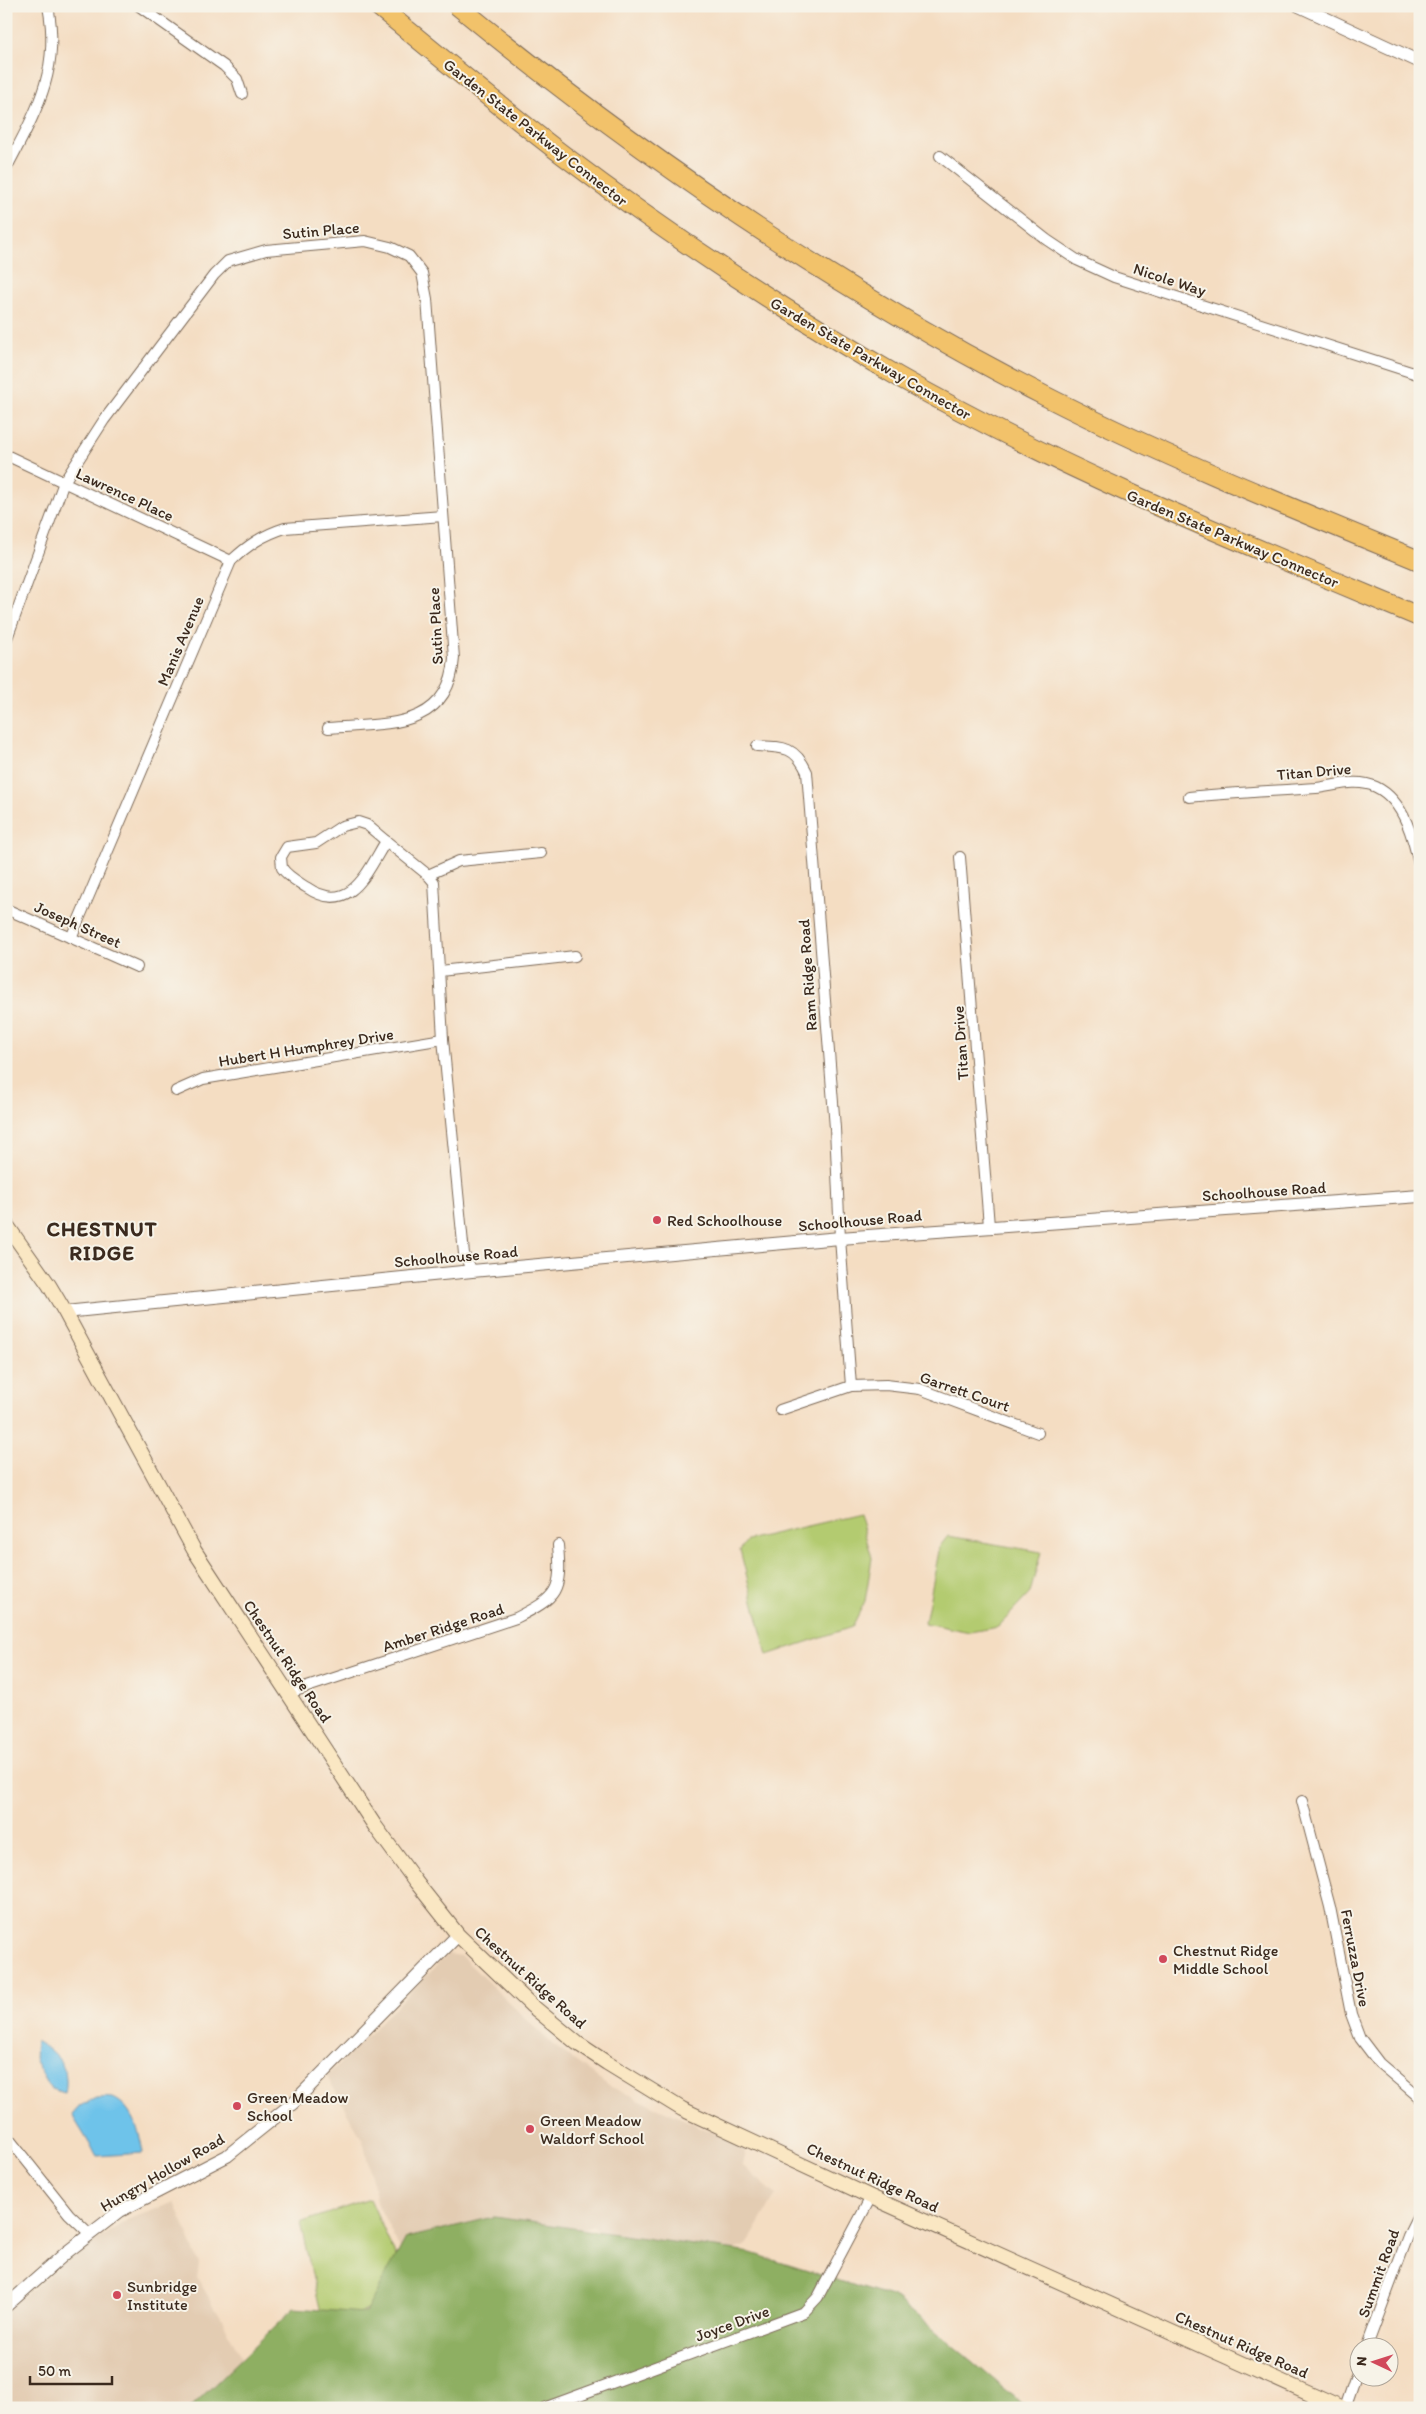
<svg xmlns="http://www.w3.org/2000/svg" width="1426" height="2414" font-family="Itim,sans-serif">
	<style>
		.built { fill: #e3ccb2 }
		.green { fill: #b3cb70; stroke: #777a47 }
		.forest { fill: #8eaf62; stroke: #646c40 }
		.water { fill: #6ec3ea; stroke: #547684 }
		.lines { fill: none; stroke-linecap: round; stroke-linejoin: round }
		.minor-casing { stroke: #7c6957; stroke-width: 12 }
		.tertiary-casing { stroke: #7c6957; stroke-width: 14 }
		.secondary-casing { stroke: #7c6957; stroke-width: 16 }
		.motorway-casing { stroke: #7c6957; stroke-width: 21 }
		.minor { stroke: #fff; stroke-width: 10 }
		.tertiary { stroke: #fff; stroke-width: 12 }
		.secondary { stroke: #fae7c3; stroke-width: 14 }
		.motorway { stroke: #f2c26a; stroke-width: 19 }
		.poi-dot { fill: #d1495b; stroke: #f7f3e8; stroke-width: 2 }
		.labels { text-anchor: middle; stroke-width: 4; stroke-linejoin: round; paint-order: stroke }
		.street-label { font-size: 16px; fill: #3b2a1e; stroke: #f7f3e8 }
		.poi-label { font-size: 16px; fill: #3b2a1e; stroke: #f7f3e8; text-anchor: start }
		.district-label { font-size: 21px; font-weight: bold; letter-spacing: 1px; fill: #3b2a1e; stroke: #f7f3e8 }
	</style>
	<rect width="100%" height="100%" fill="#f7f3e8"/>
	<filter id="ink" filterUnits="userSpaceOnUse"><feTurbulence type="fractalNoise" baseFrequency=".02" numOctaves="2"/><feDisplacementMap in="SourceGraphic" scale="10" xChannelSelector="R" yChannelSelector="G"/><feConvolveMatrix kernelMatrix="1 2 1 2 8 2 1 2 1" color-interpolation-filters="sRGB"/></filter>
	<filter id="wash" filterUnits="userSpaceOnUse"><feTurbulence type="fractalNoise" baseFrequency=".0096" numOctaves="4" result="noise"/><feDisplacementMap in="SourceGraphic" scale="20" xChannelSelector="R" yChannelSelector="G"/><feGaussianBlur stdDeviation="1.12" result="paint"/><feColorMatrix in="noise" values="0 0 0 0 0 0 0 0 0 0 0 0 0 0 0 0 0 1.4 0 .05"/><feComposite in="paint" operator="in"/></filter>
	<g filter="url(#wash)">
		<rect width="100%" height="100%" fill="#f4ddc2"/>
		<g class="built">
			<path d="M448 1954 461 1956 553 2045 609 2086 746 2147 742 2165 776 2195 747 2245 650 2282 593 2225 515 2255 426 2301 378 2205 363 2141 327 2076Z"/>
			<path d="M175 2202 199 2264 197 2278 221 2317 244 2363 258 2408 6 2407V2312L62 2263 127 2220Z"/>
		</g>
		<g class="green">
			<path d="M859 1514 872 1558 865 1601 852 1627 767 1655 740 1550 747 1540Z"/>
			<path d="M948 1536 1041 1552 1030 1593 998 1627 970 1632 925 1623 940 1546Z"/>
			<path d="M370 2199 413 2294 324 2325 300 2223Z"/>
		</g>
		<path class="forest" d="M494 2217 751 2253 897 2299 1028 2408H190L294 2308 365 2313 406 2238Z"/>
		<g class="water">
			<path d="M36 2041C58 2054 70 2066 65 2093L51 2089 35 2061Z"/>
			<path d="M96 2098C101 2098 108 2097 113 2098 133 2106 140 2134 143 2153L97 2156 72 2115 80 2106Z"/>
		</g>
	</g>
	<g filter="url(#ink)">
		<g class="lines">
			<defs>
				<g id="minor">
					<path d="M139 6 224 66 237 79 242 94"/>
					<path d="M940 156 1047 240 1077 260 1114 277 1420 375"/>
					<path d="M6 169C35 113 61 72 48 6"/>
					<path d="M6 455 231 561"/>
					<path d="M6 641 64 482 104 420 214 275 228 261 266 250 365 241 390 247 409 256 422 273 427 299 454 658C449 731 383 723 328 728"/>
					<path d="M757 746C783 747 795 746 807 772L835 1128 840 1238 851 1386"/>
					<path d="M1189 797C1231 793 1274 791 1316 788 1335 786 1357 778 1376 787 1405 801 1414 841 1420 869"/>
					<path d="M358 822 367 825 386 841C367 872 350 917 306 887 298 882 287 876 282 868L281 857 287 847 316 843 342 826Z"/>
					<path d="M386 841 428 875 434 882 443 1039 464 1254 472 1271"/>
					<path d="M960 857 989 1226"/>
					<path d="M428 875 459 861 541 853"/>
					<path d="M6 909 137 967"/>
					<path d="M71 938 231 561C248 545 263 535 285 528L443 516"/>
					<path d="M440 971 575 956"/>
					<path d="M176 1091 203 1079 443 1039"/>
					<path d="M780 1410 851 1386 886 1385 920 1389 1038 1433"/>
					<path d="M289 1693 516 1618C558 1597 562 1591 558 1545"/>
					<path d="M1302 1801 1330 1907 1351 2014 1360 2038 1379 2063 1420 2098"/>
					<path d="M6 2135 69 2214 90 2234"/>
					<path d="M1367 2346 1408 2236 1420 2212"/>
					<path d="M544 2408 804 2312 818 2297 871 2197"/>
					<path d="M1345 2408 1358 2370"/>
				</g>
				<g id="tertiary">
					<path d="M1299 6 1420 62"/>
					<path d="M65 1312 472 1271 840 1238 1420 1196"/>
					<path d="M6 2306 67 2252 120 2211 227 2156 293 2103 458 1935"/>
				</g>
				<path id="secondary" d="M6 1224 49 1285 65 1312 194 1550 375 1826 416 1882 458 1935 531 2005 577 2043 607 2063 682 2109 871 2197 1341 2408"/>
				<g id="motorway">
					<path d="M378 6C439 56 500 107 563 155 670 236 783 310 899 377 1066 472 1243 543 1420 617"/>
					<path d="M458 6C641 156 835 289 1045 396 1167 458 1294 509 1420 561"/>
				</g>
			</defs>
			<use href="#minor" class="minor-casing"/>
			<use href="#tertiary" class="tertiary-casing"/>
			<use href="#secondary" class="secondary-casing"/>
			<use href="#motorway" class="motorway-casing"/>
			<use href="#minor" class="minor"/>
			<use href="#tertiary" class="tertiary"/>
			<use href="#secondary" class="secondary"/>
			<use href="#motorway" class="motorway"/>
		</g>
	</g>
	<g class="poi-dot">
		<circle cx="657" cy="1220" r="5"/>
		<circle cx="1163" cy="1959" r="5"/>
		<circle cx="237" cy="2106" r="5"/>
		<circle cx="530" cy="2129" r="5"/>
		<circle cx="117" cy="2295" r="5"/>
	</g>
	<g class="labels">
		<g class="street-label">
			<text transform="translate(536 132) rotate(38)" y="6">Garden State Parkway Connector</text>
			<text transform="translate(321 230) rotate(-5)" y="6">Sutin Place</text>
			<text transform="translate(1170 279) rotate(18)" y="6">Nicole Way</text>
			<text transform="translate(871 358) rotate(30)" y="6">Garden State Parkway Connector</text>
			<text transform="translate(125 494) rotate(25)" y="6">Lawrence Place</text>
			<text transform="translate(1233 538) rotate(23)" y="6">Garden State Parkway Connector</text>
			<text transform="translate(435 626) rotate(-93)" y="6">Sutin Place</text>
			<text transform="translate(180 641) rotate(-67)" y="6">Manis Avenue</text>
			<text transform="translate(1314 771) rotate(-5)" y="6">Titan Drive</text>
			<text transform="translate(78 924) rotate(24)" y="6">Joseph Street</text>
			<text transform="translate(807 975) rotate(-94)" y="6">Ram Ridge Road</text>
			<text transform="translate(960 1043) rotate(-94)" y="6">Titan Drive</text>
			<text transform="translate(306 1047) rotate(-9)" y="6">Hubert H Humphrey Drive</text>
			<text transform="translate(1264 1191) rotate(-4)" y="6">Schoolhouse Road</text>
			<text transform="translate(860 1220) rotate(-5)" y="6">Schoolhouse Road</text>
			<text transform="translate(456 1256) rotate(-5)" y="6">Schoolhouse Road</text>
			<text transform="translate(965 1391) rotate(19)" y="6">Garrett Court</text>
			<text transform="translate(443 1627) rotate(-18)" y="6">Amber Ridge Road</text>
			<text transform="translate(288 1661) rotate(56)" y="6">Chestnut Ridge Road</text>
			<text transform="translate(1356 1958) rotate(79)" y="6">Ferruzza Drive</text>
			<text transform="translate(531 1977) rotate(42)" y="6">Chestnut Ridge Road</text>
			<text transform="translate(162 2172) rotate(-30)" y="6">Hungry Hollow Road</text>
			<text transform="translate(873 2177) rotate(25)" y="6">Chestnut Ridge Road</text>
			<text transform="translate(1378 2273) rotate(-70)" y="6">Summit Road</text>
			<text transform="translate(732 2323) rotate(-20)" y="6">Joyce Drive</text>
			<text transform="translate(1242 2344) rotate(24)" y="6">Chestnut Ridge Road</text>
		</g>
		<g class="poi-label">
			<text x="667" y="1226">Red Schoolhouse</text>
			<text x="1173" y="1956">Chestnut Ridge<tspan x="1173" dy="18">Middle School</tspan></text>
			<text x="247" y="2103">Green Meadow<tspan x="247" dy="18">School</tspan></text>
			<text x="540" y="2126">Green Meadow<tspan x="540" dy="18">Waldorf School</tspan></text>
			<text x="127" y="2292">Sunbridge<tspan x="127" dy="18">Institute</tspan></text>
		</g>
		<g class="district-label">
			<text x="102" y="1236">CHESTNUT<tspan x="102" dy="24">RIDGE</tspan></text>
		</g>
	</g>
	<rect width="1426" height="2414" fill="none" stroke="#f7f3e8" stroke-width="25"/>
	<g transform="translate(1374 2362) rotate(274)"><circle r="24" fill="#f7f3e8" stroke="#aca397"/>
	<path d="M0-4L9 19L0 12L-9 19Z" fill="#d1495b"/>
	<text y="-8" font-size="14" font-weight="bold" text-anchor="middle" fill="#3b2a1e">N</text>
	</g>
	<path d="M30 2376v8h82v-8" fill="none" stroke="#3b2a1e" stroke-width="2.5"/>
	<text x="38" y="2376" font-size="15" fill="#3b2a1e" stroke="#f7f3e8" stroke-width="4" paint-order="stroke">50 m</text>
</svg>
